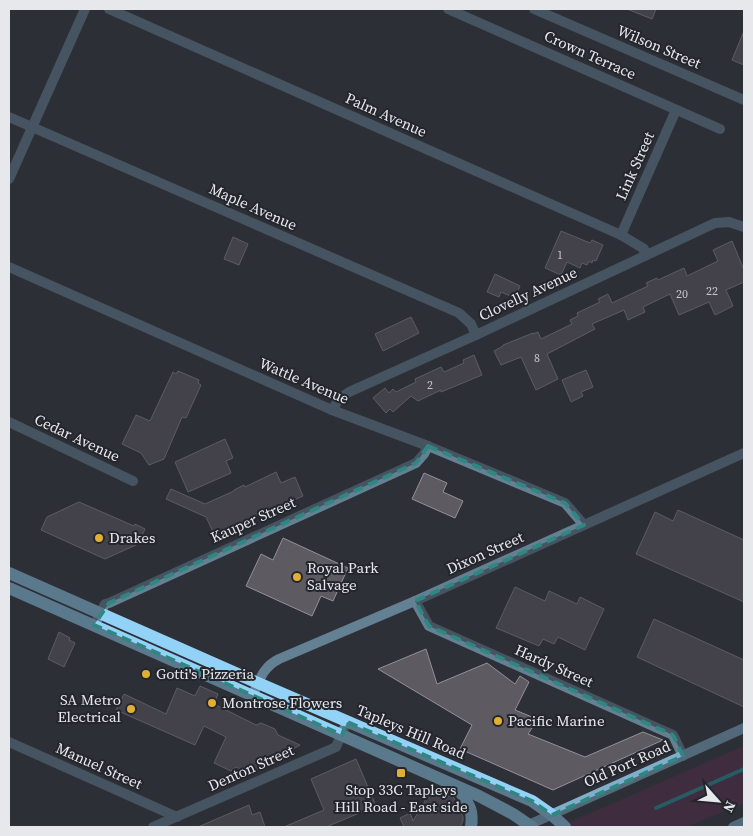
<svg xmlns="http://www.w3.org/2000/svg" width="753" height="836" font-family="'Source Serif 4',serif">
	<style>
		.green { fill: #562949 }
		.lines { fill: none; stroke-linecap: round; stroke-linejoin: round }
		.stream { stroke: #1e9399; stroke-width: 4 }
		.building { fill: #5d5a62; stroke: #949099 }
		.minor { stroke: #638193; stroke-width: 10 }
		.secondary { stroke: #7fafcb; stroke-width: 10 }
		.primary { stroke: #93d2f7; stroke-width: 12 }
		.marked { fill: none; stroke: #2f8781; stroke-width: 4; stroke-dasharray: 10 6; stroke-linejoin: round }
		.poi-dot { fill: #e2ae34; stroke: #24262d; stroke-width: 2 }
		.labels { text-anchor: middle; stroke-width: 4; stroke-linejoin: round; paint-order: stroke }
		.number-label { font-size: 12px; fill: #c4c4ca }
		.street-label { font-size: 15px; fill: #e6e8ec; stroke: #24262d }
		.poi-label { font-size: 15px; fill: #e6e8ec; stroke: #24262d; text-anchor: start }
	</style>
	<rect width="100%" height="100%" fill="#2e3037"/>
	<path class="green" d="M744 746V803L686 827H559Z"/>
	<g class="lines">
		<path class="stream" d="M656 808 744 769"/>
	</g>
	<g class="building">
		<path d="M627 9H656L652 19Z"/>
		<path d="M744 31V65L732 60Z"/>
		<path d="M561 231 590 243 592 240 603 245 596 261 593 260 592 263 589 261 587 265 582 263 580 268 567 262 561 275 545 268Z"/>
		<path d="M233 237 248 244 239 265 224 259Z"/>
		<path d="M732 241 744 270V282L726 290 733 306 715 315 709 302 679 315 670 294 643 307 645 312 628 320 624 310 592 324 595 329 547 354 558 379 536 390 521 357 501 365 494 351 503 346V345L533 333V334L538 332 541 339 572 324 570 320 578 316 577 313 600 302 598 299 608 294 612 303 648 286 646 283 657 278 658 280 684 268 687 276 718 261 713 250Z"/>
		<path d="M495 274 520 286 515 298 501 292 499 297 487 292Z"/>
		<path d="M411 317 419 333 383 351 375 334Z"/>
		<path d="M474 355 482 375 441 392V390L418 401 411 396 393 412 390 409 386 413 373 398 385 388 389 393 393 389 396 392 416 382 415 379 441 367 444 372 464 363 463 360Z"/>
		<path d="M586 370 593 387 581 392 583 396 571 402 562 380Z"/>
		<path d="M178 371 199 380 198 383 201 385 186 418 182 417 164 459 149 465 141 453 122 444 136 415 150 421 173 372 176 374Z"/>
		<path d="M225 439 233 458 226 461 231 473 188 492 175 462Z"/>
		<path d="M276 472 281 483 295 477 303 496 266 513 265 511 215 536 206 517 166 499 171 489 205 504 234 491V490L244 485 245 487Z"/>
		<path d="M424 473 447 483 443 492 463 501 455 518 412 499Z"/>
		<path d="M79 502 134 526 135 524 145 529 138 544 105 559 41 530 47 517Z"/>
		<path d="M678 510 744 540V602L636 554 655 512 673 521Z"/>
		<path d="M283 538 348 568 333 601 321 596 312 616 246 586 261 554 273 560Z"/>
		<path d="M515 587 545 601 549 591 577 604 580 597 604 609 585 650 558 637 554 644 543 639 539 646 496 628Z"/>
		<path d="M654 619 744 660V707L637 657Z"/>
		<path d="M59 632 70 638 69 640 75 643 64 667 48 659Z"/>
		<path d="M426 649 437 684 487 663 515 684 520 676 529 682 515 710 532 717 527 726 532 728 528 734 585 757 643 732 663 740 553 790 460 749 472 725 378 669Z"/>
		<path d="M200 686 218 694 214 704 256 725 261 723 275 729 278 735 300 745 251 774 236 767 231 771 214 763 226 737 204 726 195 745 116 710 124 694 166 714 177 688 195 696Z"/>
		<path d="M356 759 376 806 326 827H284L324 810 311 779Z"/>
		<path d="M428 796H453L463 817V821L460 827H404L400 818 410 813 413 821Z"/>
		<path d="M249 805 252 815 260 812 265 827H198Z"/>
	</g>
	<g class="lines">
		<g class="minor">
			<path d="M109 9 621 235 641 247 644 249 645 256"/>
			<path d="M448 9 720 129"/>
			<path d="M534 9 744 100"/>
			<path d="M9 117 459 313 471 324 476 335"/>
			<path d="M9 179 85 9"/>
			<path d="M621 235 676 110"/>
			<path d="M9 267 332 410 428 446 565 503 584 525"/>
			<path d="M332 410 339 399 349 392 476 335 715 223 729 222 744 227"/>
			<path d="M9 422 133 481"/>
			<path d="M415 601 429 626 673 735 683 756"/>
			<path d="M97 620 105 604 109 603 416 463 424 454 428 446"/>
			<path d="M255 690C261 676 265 666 279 659L415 601 744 453"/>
			<path d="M9 742 177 817"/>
			<path d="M153 827 336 747 347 722"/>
		</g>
		<g class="secondary">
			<path d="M524 827 744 728"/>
			<path d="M733 827 744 822"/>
		</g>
		<g class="primary">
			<path d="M9 573 258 683 532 801 552 815 565 827"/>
			<path d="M9 588 479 796 513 814 532 827"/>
			<path d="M457 787C467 802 474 808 471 827"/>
		</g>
	</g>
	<path d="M0 0H753V836H0ZM428 446 565 503 584 525 415 601 429 626 673 735 683 756 552 815 532 801 347 722 342 735 94 625 109 603 416 463Z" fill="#2e3037" fill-opacity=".55" fill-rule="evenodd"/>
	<path class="marked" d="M428 446 565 503 584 525 415 601 429 626 673 735 683 756 552 815 532 801 347 722 342 735 94 625 109 603 416 463Z"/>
	<g class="poi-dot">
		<circle cx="99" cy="538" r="5"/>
		<circle cx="297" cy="577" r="5"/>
		<circle cx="146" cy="674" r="5"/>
		<circle cx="212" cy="703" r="5"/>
		<circle cx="131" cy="709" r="5"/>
		<circle cx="498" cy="721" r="5"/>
		<rect x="396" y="768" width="10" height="10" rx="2.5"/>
	</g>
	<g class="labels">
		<g class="number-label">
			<text x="560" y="259">1</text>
			<text x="712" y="295">22</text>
			<text x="682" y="298">20</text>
			<text x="537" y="362">8</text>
			<text x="430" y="389">2</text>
		</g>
		<g class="street-label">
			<text transform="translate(659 47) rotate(23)" y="5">Wilson Street</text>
			<text transform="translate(590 55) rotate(24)" y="5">Crown Terrace</text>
			<text transform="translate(386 115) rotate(24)" y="5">Palm Avenue</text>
			<text transform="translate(635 166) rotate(-66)" y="5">Link Street</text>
			<text transform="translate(253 207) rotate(24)" y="5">Maple Avenue</text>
			<text transform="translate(528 294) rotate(-25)" y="5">Clovelly Avenue</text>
			<text transform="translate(304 381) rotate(23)" y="5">Wattle Avenue</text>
			<text transform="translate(77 438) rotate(25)" y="5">Cedar Avenue</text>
			<text transform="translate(253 520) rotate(-24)" y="5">Kauper Street</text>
			<text transform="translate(485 553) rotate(-24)" y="5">Dixon Street</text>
			<text transform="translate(554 666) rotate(24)" y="5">Hardy Street</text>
			<text transform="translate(411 732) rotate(23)" y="5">Tapleys Hill Road</text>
			<text transform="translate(627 764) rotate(-24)" y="5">Old Port Road</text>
			<text transform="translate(99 766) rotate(24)" y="5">Manuel Street</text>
			<text transform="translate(251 768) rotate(-24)" y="5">Denton Street</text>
		</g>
		<g class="poi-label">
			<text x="109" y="543">Drakes</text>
			<text x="307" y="573">Royal Park<tspan x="307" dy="17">Salvage</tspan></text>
			<text x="156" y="679">Gotti's Pizzeria</text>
			<text x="121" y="705" text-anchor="end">SA Metro<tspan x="121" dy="17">Electrical</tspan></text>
			<text x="222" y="708">Montrose Flowers</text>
			<text x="508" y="726">Pacific Marine</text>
			<text x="401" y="795" text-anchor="middle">Stop 33C Tapleys<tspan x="401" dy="17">Hill Road - East side</tspan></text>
		</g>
	</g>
	<rect width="753" height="836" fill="none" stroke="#e6e8ec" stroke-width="20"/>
	<g transform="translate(718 801) rotate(117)" stroke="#24262d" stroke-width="4" paint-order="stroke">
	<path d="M0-4L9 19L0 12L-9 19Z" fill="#e6e8ec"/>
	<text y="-8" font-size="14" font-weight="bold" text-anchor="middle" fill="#e6e8ec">N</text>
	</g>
</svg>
